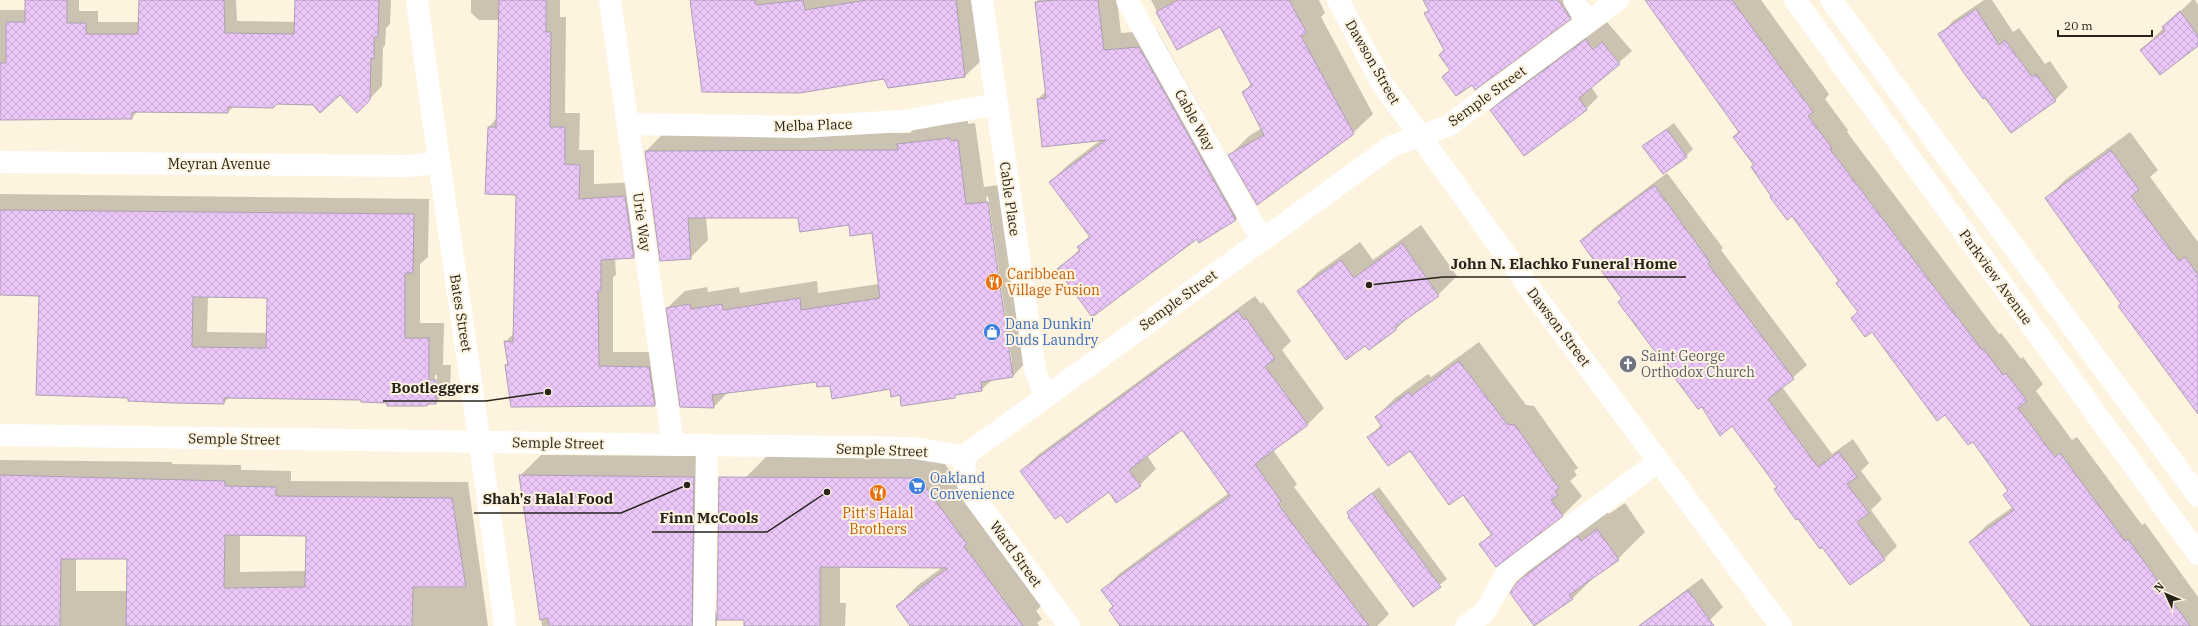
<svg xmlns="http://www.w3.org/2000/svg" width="2198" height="626" font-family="'IBM Plex Serif',serif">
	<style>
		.shadow { fill: #0003; fill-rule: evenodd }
		.building { fill: url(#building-cross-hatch); stroke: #ada0b2; fill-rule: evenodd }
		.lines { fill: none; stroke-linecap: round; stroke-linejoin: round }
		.minor { stroke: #fff; stroke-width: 22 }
		.labels { text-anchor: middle; stroke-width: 4; stroke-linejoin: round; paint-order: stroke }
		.street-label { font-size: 14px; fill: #28241c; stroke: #fef3df }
		.food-label { font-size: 14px; fill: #c56008; stroke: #fef3df; text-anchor: start }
		.shop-label { font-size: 14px; fill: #366cbe; stroke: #fef3df; text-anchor: start }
		.worship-label { font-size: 14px; fill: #5b616d; stroke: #fef3df; text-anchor: start }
		.leader { fill: none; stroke: #28241c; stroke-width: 1.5 }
		.callout-dot { fill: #28241c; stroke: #fef3df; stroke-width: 1.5 }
		.callout-label { font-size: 15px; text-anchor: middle; font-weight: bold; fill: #28241c; stroke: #fef3df; stroke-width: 4; stroke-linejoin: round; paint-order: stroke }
	</style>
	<defs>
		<pattern id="building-cross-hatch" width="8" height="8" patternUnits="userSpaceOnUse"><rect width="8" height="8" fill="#eac7f8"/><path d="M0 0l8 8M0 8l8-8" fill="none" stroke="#c9abd4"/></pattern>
	</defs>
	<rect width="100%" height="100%" fill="#fef3df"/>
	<g class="shadow">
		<path d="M26 0H79V11H98V22H139L140 0H236L237 21 295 22 296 0H391L390 24 386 28 385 45 383 48 382 86 357 112 340 94 313 104 277 103 234 106 228 112 138 111 131 118 0 119V10H26Z"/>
		<path d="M471 0H560V17H566L565 113H580L579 150H594V184L640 182 648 242 633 257 615 258 616 275 613 277V352H664L669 391 655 405 506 365 508 363 505 342 514 333 517 194 489 127 497 118 499 20H479L471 13Z"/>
		<path d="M691 0H978L984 58 965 76Z"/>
		<path d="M1038 0H1117L1121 33 1157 30 1253 202 1236 219 1199 242 1197 238 1058 269 1080 249 1078 247 1090 236 1050 182 1068 165 1102 139 1038 99 1046 91 1036 3Z"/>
		<path d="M1151 0H1319L1325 13 1321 17 1373 114 1353 133 1230 155 1249 136 1262 128 1243 92 1252 83 1220 25 1177 49Z"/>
		<path d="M1424 0H1587L1588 1 1570 19 1472 84 1443 77 1451 69 1445 50 1425 14 1429 10Z"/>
		<path d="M1658 0H1761L1829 94 1825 99 1848 130 1847 132 1999 334 2001 333 2021 359 2023 357 2043 384 2036 391 2072 440 2077 437 2142 525 2145 523 2198 597V626H2034L1970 542 1987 525 2013 507 2004 495 2009 490 1973 440 1946 413 1872 330 1852 318 1858 311 1840 280 1755 164 1739 132Z"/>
		<path d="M1984 0H1992L2013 32 2019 28 2045 64 2050 61 2068 87 2055 100 1940 35 1953 21Z"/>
		<path d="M2192 0H2195L2198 5V45L2141 50Z"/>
		<path d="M1607 22 1632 51 1591 87 1598 97 1586 109 1524 155 1492 110 1503 98Z"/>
		<path d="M968 121V124L975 123 984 187 1005 184 1030 358 1013 376 993 379 981 390 958 394 954 397 901 394 891 388 831 384 817 381 728 392 714 407 667 308 685 291 707 287 708 292 739 287 740 293 817 281 818 293 879 284 873 232 850 224 799 217H706L708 240 690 258 646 151 663 134 910 133 916 127ZM988 196 1012 363H1010L986 197Z"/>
		<path d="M1674 123 1693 149 1686 156 1644 146Z"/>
		<path d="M2130 132 2158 170 2150 177 2198 242V412L2119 306 2122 303 2047 198 2066 179Z"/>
		<path d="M1667 173 1723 248 1721 250 1807 365 1782 387 1832 454 1853 439 1869 463 1861 471 1882 499 1871 510 1897 546 1884 559 1822 546 1733 425 1702 405 1581 242 1594 228Z"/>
		<path d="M0 194 429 199 428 257 420 264V323H444L443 365H451L450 388 435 403 427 405 362 399 229 397 224 403 129 397 40 295 0 294ZM208 296 268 297V333L207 332ZM435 375H437V391H435Z"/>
		<path d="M1421 225 1457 276 1438 295 1408 317 1396 329 1366 345 1299 291 1317 273 1360 242 1373 260Z"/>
		<path d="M1255 296 1261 304 1263 302 1291 341 1282 350 1324 408 1308 424 1273 450 1297 484 1294 487 1389 614 1377 626H1129L1103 590 1119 574 1229 493 1182 429 1147 455 1156 469 1140 485 1109 491 1021 471 1038 455Z"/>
		<path d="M1479 342 1526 405 1534 406 1578 468 1574 471 1577 475 1570 481 1582 496 1562 516 1481 544 1491 534 1463 494 1410 450 1368 438 1381 425 1376 417 1395 398 1428 374 1431 377Z"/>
		<path d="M541 455 715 456 712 604 717 615V626H542L520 476Z"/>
		<path d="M767 456 940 457 1043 604 1036 611 1042 619 1037 623 1039 626H911L897 606 918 585 943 567 840 566V603H846L845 626H745L746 477Z"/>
		<path d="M0 460 172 462V464L241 465V470L291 471V481L468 482 488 626H0ZM240 534 307 535V571L240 572ZM76 558H128V591H76Z"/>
		<path d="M1379 487 1447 579 1413 605 1348 512Z"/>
		<path d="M1625 503 1645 532 1618 559 1595 576 1572 599 1517 582 1545 554 1606 510 1609 514Z"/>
		<path d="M1702 578 1723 607 1710 620 1702 626H1638Z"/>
	</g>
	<g class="building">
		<path d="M25 0H67V23H86V34H138L139 0H224L225 33 294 34 295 0H379L378 37H374V59L371 58 370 100 357 113 340 95 320 113 313 105 277 104 273 108 228 107V113L132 112V119L0 120V63H6V22H25Z"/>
		<path d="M499 0H546V32H551L550 127H565V164L580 165 579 199 625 196 634 258 601 260V291H598L599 366 649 367 655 406 511 407 505 365H508L504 341 513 342 516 195 485 194 488 127H496Z"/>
		<path d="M690 0H755L756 5 803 0 805 10 867 0H956L965 77 888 88 884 79 800 93 702 92Z"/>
		<path d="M1055 0H1098L1104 50 1139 47 1236 220 1199 243 1197 239 1092 317 1057 269 1080 251 1077 247 1090 237 1049 182 1106 140 1042 147 1037 99 1046 98 1035 2Z"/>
		<path d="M1178 0H1289L1307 33 1301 36 1354 134 1257 205 1228 155 1264 135 1242 92 1252 86 1220 27 1177 50 1156 12Z"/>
		<path d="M1423 0H1558L1571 19 1475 90 1472 85 1456 96 1442 77 1450 70 1439 55 1444 50 1424 13 1429 11Z"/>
		<path d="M1645 0H1732L1813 112 1808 116 1832 148 1830 149 1982 350 1984 349 2003 375 2006 373 2027 401 2018 408 2055 457 2060 453 2125 541 2128 539 2190 626H2031L1969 542 2014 510 2003 495 2008 491 1973 442 1968 445 1945 415 1937 421 1872 332 1865 337 1851 318 1858 312 1836 283 1839 281 1792 216 1787 220 1770 197 1771 196 1751 167 1754 165 1733 137 1739 132Z"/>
		<path d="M1976 9 1999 45 2005 40 2032 77 2036 74 2056 101 2011 133 1985 98 1983 99 1964 73 1938 34Z"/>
		<path d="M2180 11 2198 36V46L2160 75 2140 50 2165 31 2162 27Z"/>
		<path d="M1586 39 1593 50 1602 42 1620 64 1579 98 1587 110 1524 156 1490 110Z"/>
		<path d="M1667 129 1687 157 1663 174 1642 146Z"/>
		<path d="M950 138 951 141 958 140 966 204 988 202 1013 377 981 382 982 391 955 395V398L901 406 900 395 891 397 890 389 832 399 830 386 817 387 816 382 712 395 714 408 680 407 666 308 690 304 691 309 722 304 723 310 800 298 801 310 880 298 872 233 850 236 849 225 800 232 798 218H688L691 259 660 261 645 151 898 150 897 144Z"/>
		<path d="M2111 150 2139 190 2131 196 2179 261 2185 257 2198 275V414L2118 306 2121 304 2045 198Z"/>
		<path d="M1654 185 1710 262 1708 264 1794 379 1768 399 1818 467 1839 452 1857 477 1847 484 1869 513 1857 522 1885 560 1850 585 1822 547 1820 549 1798 519 1796 520 1774 489 1777 487 1732 426 1720 436 1702 407 1698 409 1618 302 1622 299 1580 241Z"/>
		<path d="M0 210 414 214 413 273H405V338H429V380H436V404H427V406H387V403L361 402V400L224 398V404L173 403 128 401V398L36 395 39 296 0 295ZM193 297 267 298 266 348 192 347Z"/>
		<path d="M1402 243 1439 296 1395 327 1396 330 1369 350 1365 346 1346 360 1297 291 1341 260 1354 278Z"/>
		<path d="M1238 311 1244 320 1246 318 1275 359 1265 366 1308 425 1255 464 1281 501 1278 504 1369 626H1120L1109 610 1113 606 1101 590 1230 496 1182 430 1129 470 1141 486 1116 503 1109 492 1067 523 1061 515 1055 519 1020 471Z"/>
		<path d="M1459 361 1507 424 1515 425 1559 488 1555 491 1558 495 1551 500 1563 516 1496 567 1479 544 1492 535 1463 495 1449 505 1410 451 1388 466 1367 437 1382 427 1375 417 1409 392 1411 396Z"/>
		<path d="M0 475 225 481V486L276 487V496L452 498 466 587H413L412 626H126L127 559H61L60 626H0ZM225 535 306 536 305 587 224 588Z"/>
		<path d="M519 475 694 477 692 626H549L548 618 540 620Z"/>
		<path d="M719 477 919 478 967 544 964 546 1023 626H910L896 606 948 568 820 567V626H744V620H717Z"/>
		<path d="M1372 493 1441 587 1413 607 1348 517 1349 516 1347 512Z"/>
		<path d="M1597 529 1619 560 1569 595 1573 599 1534 626 1510 593 1517 582 1578 536 1581 541Z"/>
		<path d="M1688 590 1714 626H1639Z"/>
	</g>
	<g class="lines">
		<g class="minor">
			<path d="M417 0C444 209 478 417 505 626"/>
			<path d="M610 0 673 445"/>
			<path d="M982 0 1035 370 1045 397"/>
			<path d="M1127 0 1262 240"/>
			<path d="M1338 0 1382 83 1531 290 1781 626"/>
			<path d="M1574 0 1587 22"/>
			<path d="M1795 0 2198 554"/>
			<path d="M1831 0 2198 496"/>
			<path d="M628 124 801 127 903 121 997 104"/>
			<path d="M0 162 407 166 438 163"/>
			<path d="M0 435 913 448 964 456 1392 146 1448 126 1618 0"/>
			<path d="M964 456 965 476 972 494 1069 626"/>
			<path d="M704 626 707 446"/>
			<path d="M1466 626 1484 613 1507 573 1658 462"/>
		</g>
	</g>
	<defs>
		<symbol id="restaurant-disc" viewBox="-11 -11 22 22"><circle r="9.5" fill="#e8710a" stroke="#fef3df"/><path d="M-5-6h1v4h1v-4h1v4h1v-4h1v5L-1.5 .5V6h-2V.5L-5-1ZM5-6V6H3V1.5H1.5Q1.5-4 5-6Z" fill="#fff"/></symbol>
		<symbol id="shop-disc" viewBox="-11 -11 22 22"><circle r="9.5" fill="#3f7fe0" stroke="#fef3df"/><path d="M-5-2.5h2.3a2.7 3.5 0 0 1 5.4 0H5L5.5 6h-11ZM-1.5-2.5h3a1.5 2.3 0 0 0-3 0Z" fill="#fff"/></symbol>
		<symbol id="church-disc" viewBox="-11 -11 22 22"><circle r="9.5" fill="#6b7280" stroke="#fef3df"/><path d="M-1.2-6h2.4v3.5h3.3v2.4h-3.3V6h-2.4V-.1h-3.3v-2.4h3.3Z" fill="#fff"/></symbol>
		<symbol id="supermarket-disc" viewBox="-11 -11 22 22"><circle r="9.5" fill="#3f7fe0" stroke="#fef3df"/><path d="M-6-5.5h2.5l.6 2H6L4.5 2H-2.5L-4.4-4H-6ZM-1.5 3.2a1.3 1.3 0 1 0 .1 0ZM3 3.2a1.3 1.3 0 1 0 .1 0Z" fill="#fff"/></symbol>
	</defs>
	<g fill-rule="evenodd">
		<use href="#restaurant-disc" x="984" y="272" width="20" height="20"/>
		<use href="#shop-disc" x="982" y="322" width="20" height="20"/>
		<use href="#church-disc" x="1618" y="354" width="20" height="20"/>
		<use href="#supermarket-disc" x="907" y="476" width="20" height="20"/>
		<use href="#restaurant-disc" x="868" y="483" width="20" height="20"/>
	</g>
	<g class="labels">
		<g class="street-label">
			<text transform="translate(1373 62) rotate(60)" y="5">Dawson Street</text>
			<text transform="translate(1487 96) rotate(-36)" y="5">Semple Street</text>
			<text transform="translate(1195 120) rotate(61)" y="5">Cable Way</text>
			<text transform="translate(813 125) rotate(-2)" y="5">Melba Place</text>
			<text x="219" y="169">Meyran Avenue</text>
			<text transform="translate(1010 199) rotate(82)" y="5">Cable Place</text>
			<text transform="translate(642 222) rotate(82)" y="5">Urie Way</text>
			<text transform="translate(1996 277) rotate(54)" y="5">Parkview Avenue</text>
			<text transform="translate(1178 300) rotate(-36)" y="5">Semple Street</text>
			<text transform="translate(461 313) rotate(81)" y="5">Bates Street</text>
			<text transform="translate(1559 327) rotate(53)" y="5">Dawson Street</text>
			<text transform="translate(234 439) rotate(1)" y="5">Semple Street</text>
			<text transform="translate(558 443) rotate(1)" y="5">Semple Street</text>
			<text transform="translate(882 450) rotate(2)" y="5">Semple Street</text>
			<text transform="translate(1016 554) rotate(54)" y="5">Ward Street</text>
		</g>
		<g class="food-label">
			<text x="1007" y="279">Caribbean<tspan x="1007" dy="16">Village Fusion</tspan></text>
			<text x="878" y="518" text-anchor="middle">Pitt's Halal<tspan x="878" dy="16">Brothers</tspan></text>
		</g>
		<g class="shop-label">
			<text x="1005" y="329">Dana Dunkin'<tspan x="1005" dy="16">Duds Laundry</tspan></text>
			<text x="930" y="483">Oakland<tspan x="930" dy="16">Convenience</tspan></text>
		</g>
		<g class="worship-label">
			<text x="1641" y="361">Saint George<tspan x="1641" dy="16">Orthodox Church</tspan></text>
		</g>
	</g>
	<path class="leader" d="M1369 285L1443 277H1686M548 392L486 401H383M687 485L621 513H474M827 492L767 532H652"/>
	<g class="callout-dot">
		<circle cx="1369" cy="285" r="4"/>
		<circle cx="548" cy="392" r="4"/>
		<circle cx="687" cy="485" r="4"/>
		<circle cx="827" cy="492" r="4"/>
	</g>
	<g class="callout-label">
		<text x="1564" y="269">John N. Elachko Funeral Home</text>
		<text x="435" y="393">Bootleggers</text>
		<text x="548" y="504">Shah's Halal Food</text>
		<text x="709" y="523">Finn McCools</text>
	</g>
	<g transform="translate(2166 594) rotate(314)" stroke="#fef3df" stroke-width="3" paint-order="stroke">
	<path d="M0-3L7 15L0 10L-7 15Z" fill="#28241c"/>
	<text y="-6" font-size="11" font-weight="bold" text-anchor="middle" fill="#28241c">N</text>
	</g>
	<path d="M2058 30v6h94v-6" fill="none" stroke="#28241c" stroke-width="2"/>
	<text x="2064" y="30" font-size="12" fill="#28241c" stroke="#fef3df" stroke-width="3" paint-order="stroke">20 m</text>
</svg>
